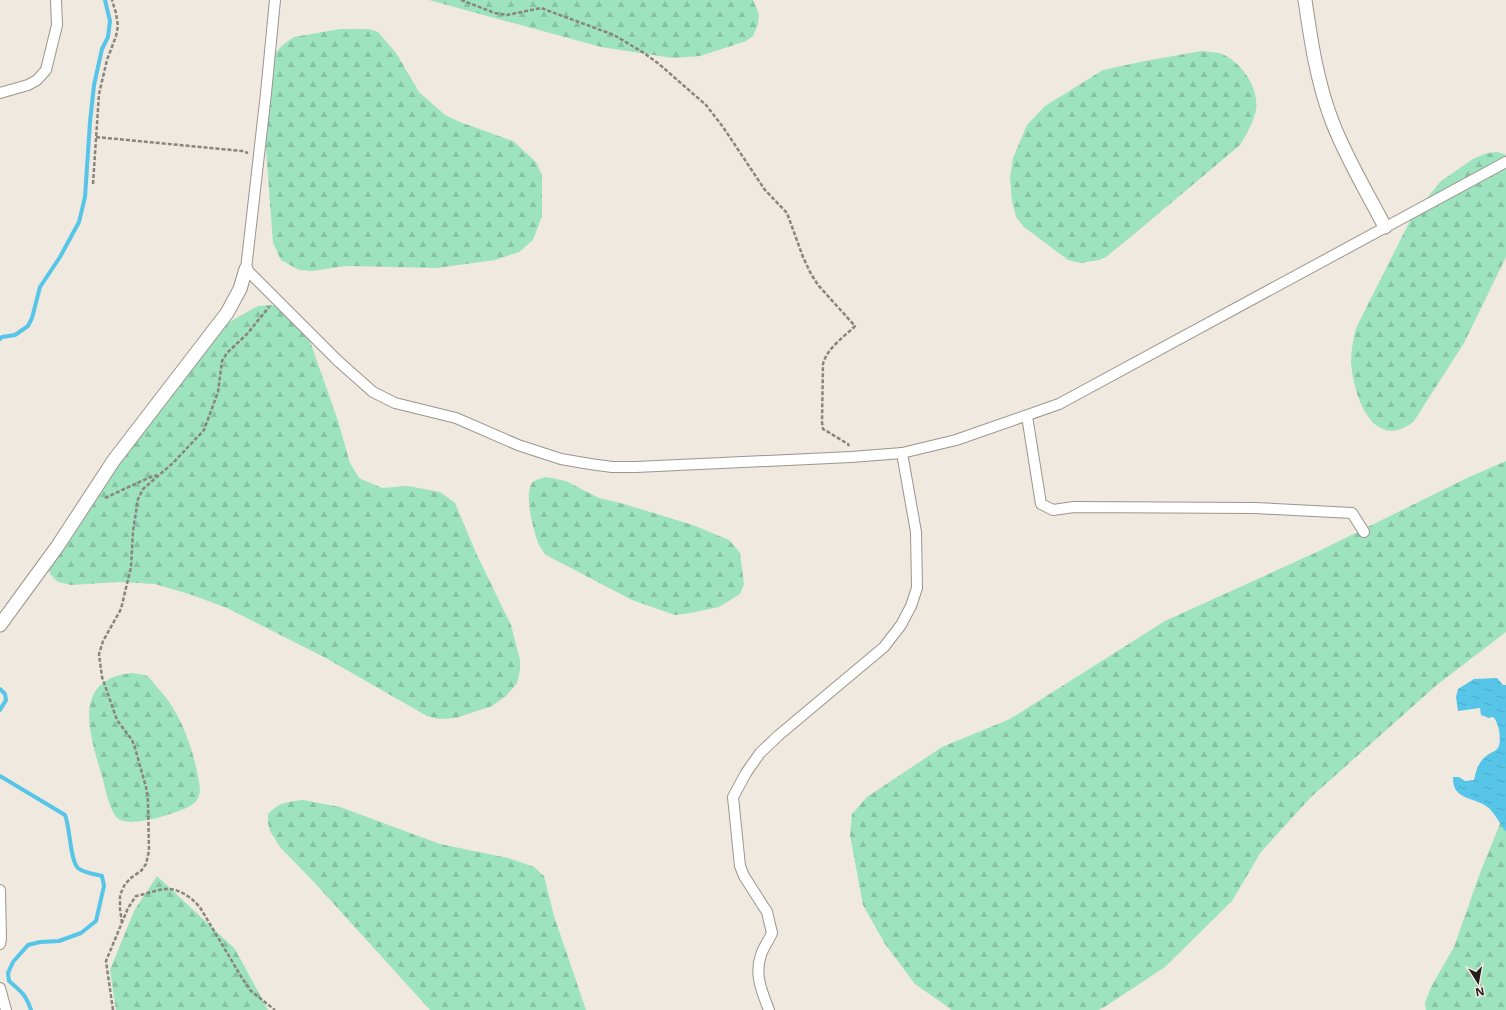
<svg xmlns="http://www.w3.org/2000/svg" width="1506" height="1010" font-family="'Noto Sans',sans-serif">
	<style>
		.forest { fill: url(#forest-firs) }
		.water { fill: url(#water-ripples) }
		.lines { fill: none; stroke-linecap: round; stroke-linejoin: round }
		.stream { stroke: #57c5e8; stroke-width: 4 }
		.minor-casing { stroke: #9b958c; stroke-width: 12 }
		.tertiary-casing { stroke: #9b958c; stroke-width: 15 }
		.path { stroke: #89847e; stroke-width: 2.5; stroke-dasharray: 4 2; stroke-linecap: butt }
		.minor { stroke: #fff; stroke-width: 10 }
		.tertiary { stroke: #fff; stroke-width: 13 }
	</style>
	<defs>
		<pattern id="forest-firs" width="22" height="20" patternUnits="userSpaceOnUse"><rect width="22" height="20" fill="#9ce3be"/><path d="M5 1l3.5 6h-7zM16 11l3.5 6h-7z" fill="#86c2a3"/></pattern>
		<pattern id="water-ripples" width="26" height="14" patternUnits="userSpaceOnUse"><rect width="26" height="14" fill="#57c5e8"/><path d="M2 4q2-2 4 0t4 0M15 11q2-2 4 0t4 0" fill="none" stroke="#4ba9c6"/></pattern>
	</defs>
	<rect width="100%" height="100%" fill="#f0e9e0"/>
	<g class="forest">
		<path d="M429 0H753L759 14 758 24 753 36 746 41 700 56 673 58 601 47Z"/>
		<path d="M340 29H369L378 32 396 53 419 92 445 115 460 122 513 141 536 162 542 175V216L533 240 519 252 495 260 437 268 346 266 312 271 299 270 281 260 273 243 266 149 260 100 265 77 272 56 284 44 294 37Z"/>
		<path d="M1201 51C1207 52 1214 52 1219 53 1242 60 1262 92 1255 114 1252 125 1246 135 1240 145L1127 240 1106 257 1099 260 1081 263 1068 260 1024 227 1016 217 1012 201 1010 178 1013 158 1027 125 1045 106 1103 70 1140 62Z"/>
		<path d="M1498 152 1506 155V257L1464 343 1414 421C1373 454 1353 395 1351 362 1351 351 1353 339 1356 328L1413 215 1441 181 1473 159 1487 153Z"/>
		<path d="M270 305 291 309 305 327 338 421 350 463 359 478 382 488 408 486 440 492 455 503 476 553 511 625 520 660V670L517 683 506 696 492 706 456 718 439 719 427 716 324 657 227 608 192 595 155 584 119 582 71 585 58 582 51 575 46 565 65 529 95 476 174 377 224 325 258 306Z"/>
		<path d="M1506 461V632L1438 684 1311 797 1261 852 1232 901 1165 967 1106 1006 1098 1010H952L915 984 885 944 863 905 850 835 852 814 867 797 942 747 1010 719 1165 621 1317 552 1465 479Z"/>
		<path d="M546 477 566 481 599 498 624 504 693 525 729 540 740 553 744 584 740 594 719 607 691 613 675 615 632 600 546 555C544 552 541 549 539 545 534 533 522 490 534 481 537 479 543 478 546 477Z"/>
		<path d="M132 673C136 674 143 674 147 676 150 678 153 682 155 685 179 709 192 744 198 777 199 782 201 790 199 795 197 804 187 808 179 811 165 816 134 826 120 820 110 815 105 787 102 776 90 736 70 679 132 673Z"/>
		<path d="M303 800 340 807 440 844 508 858 534 867 544 876 554 916 586 1010H430L313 881 280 847 270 831 268 823V814C280 802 286 802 303 800Z"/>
		<path d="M1506 809V1010H1426L1425 1003 1431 987 1454 947 1480 873Z"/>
		<path d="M157 876 235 949 268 1010H116L110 970 134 911Z"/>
	</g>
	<path class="water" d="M1497 678 1503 685H1506V832C1501 825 1496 816 1490 809 1477 796 1452 802 1453 777H1459L1465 781 1474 780C1476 771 1478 763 1485 757 1489 753 1495 752 1498 748 1502 741 1499 722 1493 717L1489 718 1481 715 1480 708 1458 711 1456 697 1458 689 1474 679Z"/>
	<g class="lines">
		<g class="stream">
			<path d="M0 339 2 337 15 335 28 326 32 318 40 287 60 257 79 222 85 197 90 122 94 85 102 49 108 37 110 21 105 0"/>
			<path d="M0 689 5 694 6 700 0 710"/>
			<path d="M0 776 65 815C70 826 70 861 78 868 84 873 95 874 102 876L104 886 96 921 81 933 59 941 40 942 28 945 13 962 8 973 9 981C21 991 26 995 31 1010"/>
		</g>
		<defs>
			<g id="minor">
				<path d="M275 0 266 93 246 269 338 361 373 392 395 403 456 418 518 445 561 459 590 464 612 467H636L851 457 902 453 956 440 1059 404 1506 162"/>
				<path d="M0 93 28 85 37 80 46 70 57 25 56 0"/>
				<path d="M1027 416 1041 504 1053 510 1074 507 1255 508 1352 513 1364 532"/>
				<path d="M0 890 1 939 0 944"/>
				<path d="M0 988 6 1010"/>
				<path d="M769 1010C762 992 754 974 761 955 763 948 769 940 772 933L767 912 744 876 740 866 733 797 746 773 760 753 779 735 884 647 901 625 911 606 917 588 916 532 902 453"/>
			</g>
			<g id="tertiary">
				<path d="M1305 0C1311 41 1317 82 1332 121 1346 158 1367 192 1385 227"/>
				<path d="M0 625 57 547 114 460 227 313 240 289 246 269"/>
			</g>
		</defs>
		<use href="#minor" class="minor-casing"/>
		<use href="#tertiary" class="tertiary-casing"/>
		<g class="path">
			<path d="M461 0 495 13 507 15 541 8 614 35 644 53 659 64 706 105 723 127 765 190 787 213 803 257 811 274 818 285 855 326C844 337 827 348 823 364L822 422 823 429 848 444 849 446"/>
			<path d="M96 137 242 151 248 153"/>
			<path d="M93 184 99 94 107 60 116 36 118 26 116 13 112 0"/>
			<path d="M105 498 148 478 157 475"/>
			<path d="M122 923 120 909V895L125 884 132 877 141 871 146 864 149 851 148 801 146 787 135 748 132 740 117 720 102 677 99 654 103 641 121 609 131 567 133 531 138 499 143 489 173 463 204 430 218 392 222 361 227 353 247 334 269 307"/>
			<path d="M113 1010 106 961 128 908 136 896C146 894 156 890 165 889 179 888 193 898 201 909L242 978 251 991 275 1010"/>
		</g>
		<use href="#minor" class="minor"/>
		<use href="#tertiary" class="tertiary"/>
	</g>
	<g transform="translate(1478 982) rotate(169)" stroke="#f0e9e0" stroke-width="3" paint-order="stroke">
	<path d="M0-3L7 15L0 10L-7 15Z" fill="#211e1b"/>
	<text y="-6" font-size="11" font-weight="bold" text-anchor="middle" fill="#211e1b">N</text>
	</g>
</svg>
